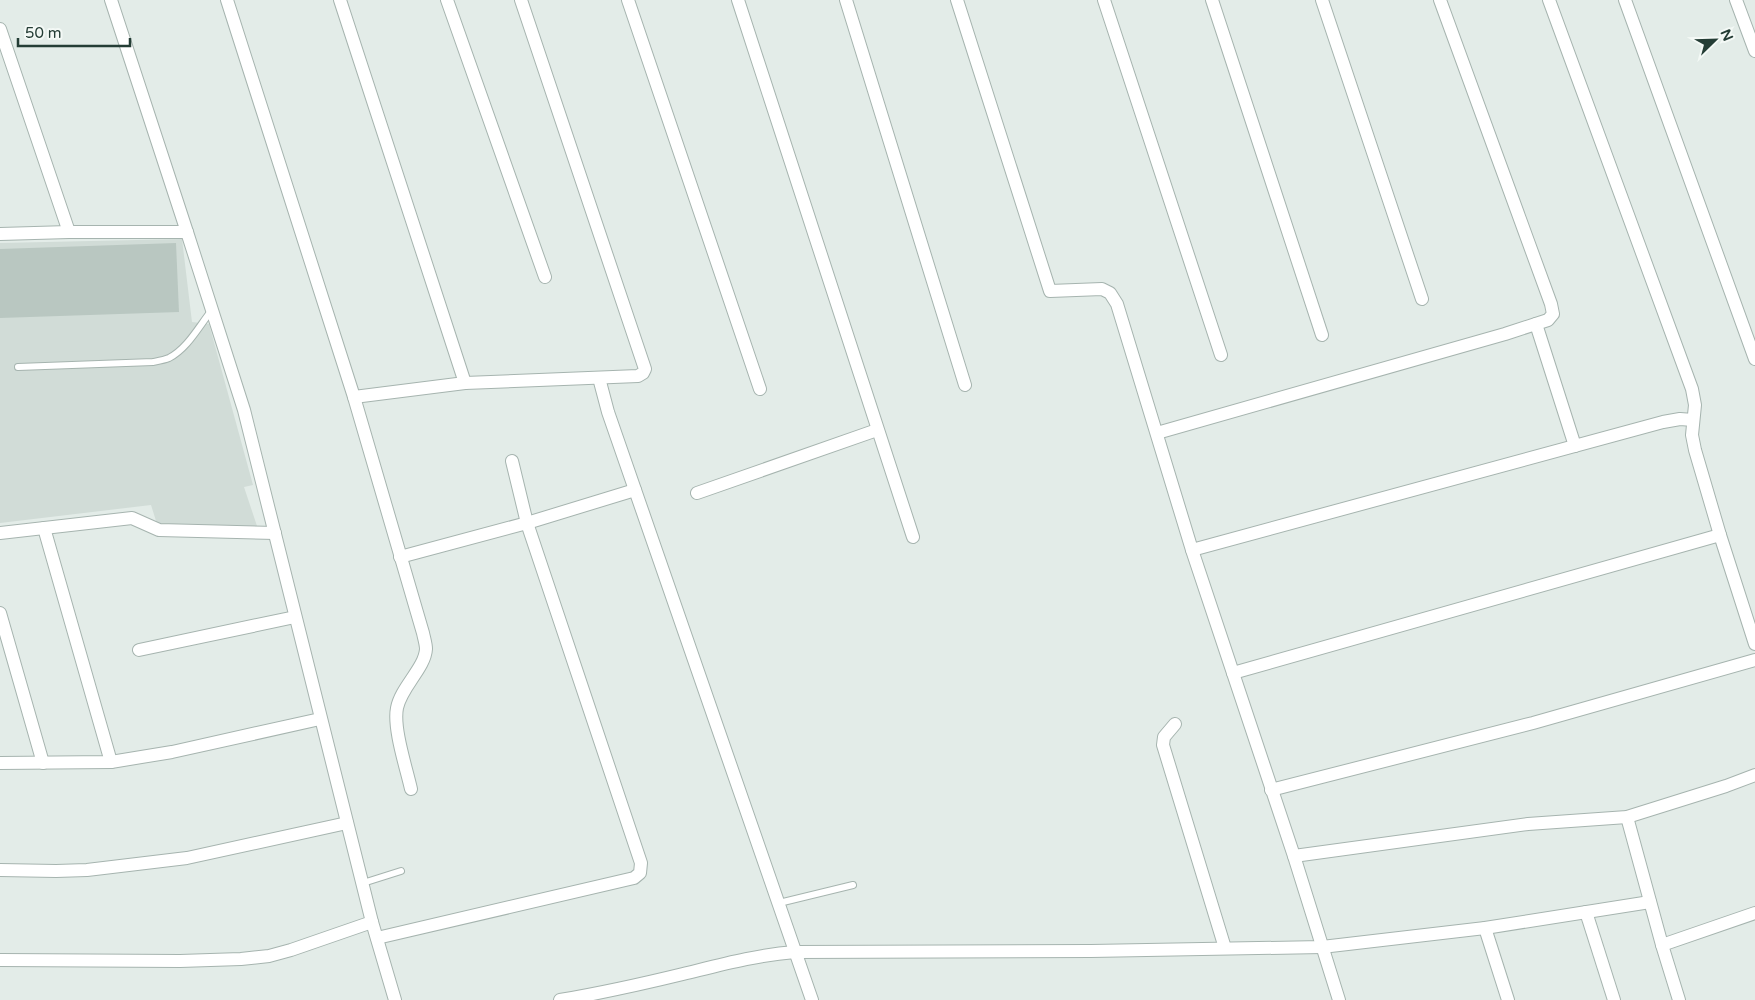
<svg xmlns="http://www.w3.org/2000/svg" width="1755" height="1000" font-family="'Varela Round',sans-serif">
	<style>
		.built { fill: #d1dcd7 }
		.building { fill: #b9c7c1 }
		.lines { fill: none; stroke-linecap: round; stroke-linejoin: round }
		.service-casing { stroke: #a6b4af; stroke-width: 8 }
		.minor-casing { stroke: #a6b4af; stroke-width: 14 }
		.service { stroke: #fff; stroke-width: 6 }
		.minor { stroke: #fff; stroke-width: 12 }
	</style>
	<rect width="100%" height="100%" fill="#e3ece8"/>
	<path class="built" d="M182 239 192 322 209 324 253 485 244 487 257 526 157 524 151 505 0 523V243Z"/>
	<path class="building" d="M176 243 179 312 0 318V249Z"/>
	<g class="lines">
		<defs>
			<g id="service">
				<path d="M18 367 153 362C158 361 164 360 169 358 188 348 199 326 212 310"/>
				<path d="M363 883 401 871"/>
				<path d="M779 903 853 885"/>
			</g>
			<g id="minor">
				<path d="M111 0 187 232 244 410 372 922 395 1000"/>
				<path d="M227 0 354 397 423 633C424 638 426 644 426 649 425 668 401 687 397 708 393 728 406 767 411 789"/>
				<path d="M340 0 465 383"/>
				<path d="M447 0 545 277"/>
				<path d="M628 0 760 389"/>
				<path d="M738 0 913 537"/>
				<path d="M846 0 965 385"/>
				<path d="M957 0 1050 291 1102 289 1110 293 1117 304 1192 550 1294 856 1339 1000"/>
				<path d="M1104 0 1221 355"/>
				<path d="M1212 0 1322 335"/>
				<path d="M1322 0 1422 299"/>
				<path d="M1549 0 1692 389 1695 405 1692 435 1695 450 1720 535 1755 644"/>
				<path d="M1625 0 1755 359"/>
				<path d="M1736 0 1755 51"/>
				<path d="M0 29 69 232"/>
				<path d="M0 234 69 232H187"/>
				<path d="M1536 324 1575 446"/>
				<path d="M599 378 608 412 812 1000"/>
				<path d="M354 397 465 383 638 376 643 373 645 369 521 0"/>
				<path d="M1157 433 1505 334 1548 320 1553 314 1551 304 1440 0"/>
				<path d="M697 493 877 430"/>
				<path d="M44 528 111 762"/>
				<path d="M0 533 132 518 159 530 275 533"/>
				<path d="M1192 550 1663 422 1680 419 1693 420"/>
				<path d="M400 557 527 523 635 490"/>
				<path d="M0 613 43 763"/>
				<path d="M139 650 295 617"/>
				<path d="M1233 673 1720 535"/>
				<path d="M1175 724 1164 737 1163 745 1225 948"/>
				<path d="M0 763 111 762 172 752 320 719"/>
				<path d="M1271 790 1533 723 1755 660"/>
				<path d="M1627 817 1662 945 1679 1000"/>
				<path d="M1294 856 1528 824 1627 817 1726 786 1755 775"/>
				<path d="M0 870 56 871 87 870 187 858 347 823"/>
				<path d="M1586 912 1614 1000"/>
				<path d="M1485 928 1508 1000"/>
				<path d="M377 938 634 878 640 873 641 863 527 523 512 461"/>
				<path d="M1662 945 1755 913"/>
				<path d="M0 960 180 961 241 959 269 956 291 950 372 922"/>
				<path d="M560 1000C601 993 642 984 683 974 720 965 756 955 795 952L1091 951 1322 947 1485 928 1650 902"/>
			</g>
		</defs>
		<use href="#service" class="service-casing"/>
		<use href="#minor" class="minor-casing"/>
		<use href="#service" class="service"/>
		<use href="#minor" class="minor"/>
	</g>
	<g transform="translate(1715 40) rotate(67)" stroke="#f4f9f6" stroke-width="4" paint-order="stroke">
	<path d="M0-4L9 19L0 12L-9 19Z" fill="#243d35"/>
	<text y="-8" font-size="14" font-weight="bold" text-anchor="middle" fill="#243d35">N</text>
	</g>
	<path d="M18 38v8h112v-8" fill="none" stroke="#243d35" stroke-width="2.5"/>
	<text x="25" y="38" font-size="15" fill="#243d35" stroke="#f4f9f6" stroke-width="4" paint-order="stroke">50 m</text>
</svg>
